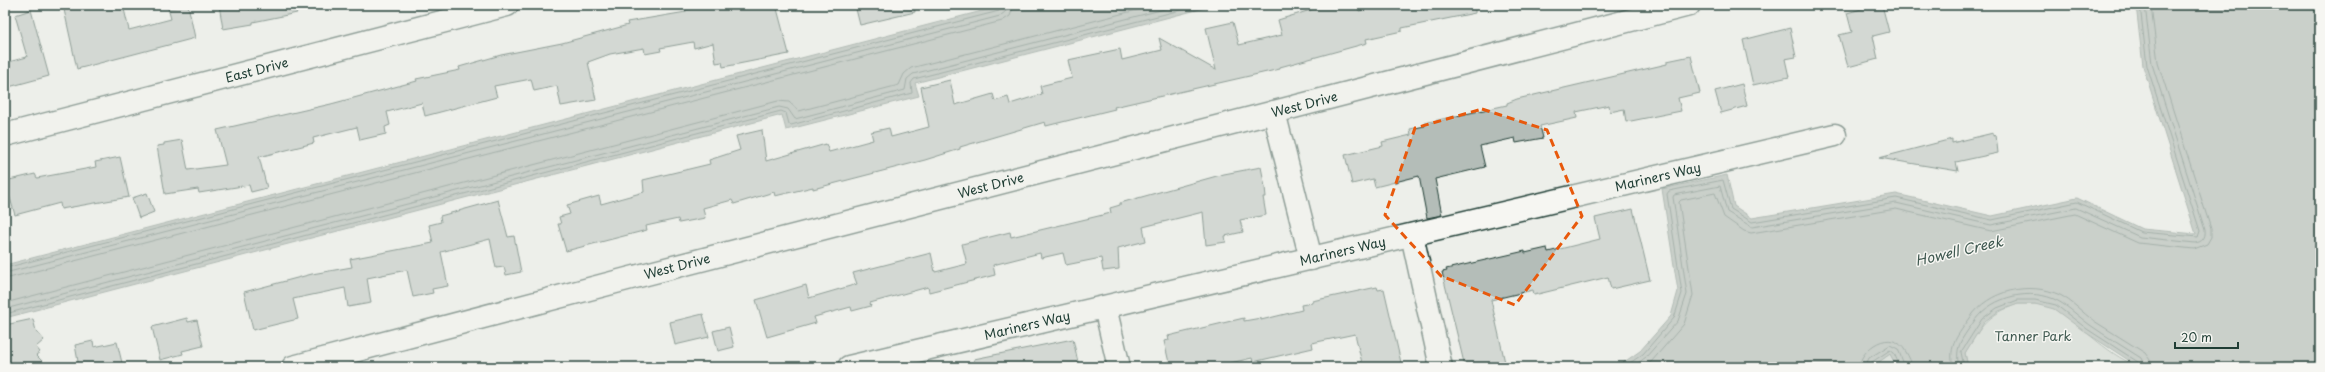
<svg xmlns="http://www.w3.org/2000/svg" width="2325" height="372" font-family="'Playpen Sans',sans-serif">
	<style>
		.green { fill: #cbd2cc; stroke: #758880 }
		.water { fill: #9faaa4; stroke: #6c7e77 }
		.lines { fill: none; stroke-linecap: round; stroke-linejoin: round }
		.shore { stroke: #526961; stroke-width: 1 }
		.building { fill: #b4bdb8; stroke: #1f3d34 }
		.minor-casing { stroke: #1f3d34; stroke-width: 25 }
		.minor { stroke: #f6f6f2; stroke-width: 22 }
		.marked { fill: none; stroke: #e8590c; stroke-width: 3; stroke-dasharray: 8 5; stroke-linejoin: round }
		.labels { text-anchor: middle; stroke-width: 3; stroke-linejoin: round; paint-order: stroke }
		.street-label { font-size: 13px; fill: #1f3d34; stroke: #f6f6f2 }
		.park-label { font-size: 13px; fill: #415b52; stroke: #f6f6f2 }
		.water-label { font-size: 14px; font-style: italic; fill: #3f5850; stroke: #f6f6f2 }
	</style>
	<rect width="100%" height="100%" fill="#edefea"/>
	<filter id="ink" filterUnits="userSpaceOnUse"><feTurbulence type="fractalNoise" baseFrequency=".025" numOctaves="2"/><feDisplacementMap in="SourceGraphic" scale="8" xChannelSelector="R" yChannelSelector="G"/><feConvolveMatrix kernelMatrix="1 2 1 2 8 2 1 2 1" color-interpolation-filters="sRGB"/></filter>
	<g filter="url(#ink)">
		<g class="green">
			<path d="M2018 304C2030 304 2044 303 2054 309 2081 324 2112 360 2142 367H1968L1965 353C1980 327 1988 314 2018 304Z"/>
			<path d="M1890 354 1897 367H1872Z"/>
		</g>
		<g class="water">
			<path d="M1005 5H1216L915 83 919 96 786 130 782 115 5 318V265Z"/>
			<path d="M2136 5H2320V367H2139L2085 332 2054 309 2035 304H2018L1999 311 1985 321 1965 353 1968 367H1897L1890 354 1872 367H1617L1640 351 1671 316 1678 291 1662 189 1727 175 1734 206 1752 218 1896 194 1992 216 2077 198 2142 229 2196 234 2143 66Z"/>
		</g>
		<g class="lines">
			<g class="shore">
				<path d="M5 268 999 11 1003 5"/>
				<path d="M5 273 1000 16 1006 11 1008 5"/>
				<path d="M5 279 1002 21 1010 16 1014 5"/>
				<path d="M5 303 778 101 789 102 799 111 899 85 904 74 911 68 1156 5"/>
				<path d="M5 309 779 107 788 109 795 119 905 90 907 79 913 74 1180 5"/>
				<path d="M5 314 781 111 786 113 789 124 791 125 912 93 911 83 914 79 1200 5"/>
				<path d="M1624 367 1643 354 1674 318 1682 293 1667 194 1669 191 1723 180 1731 209 1752 222 1896 198 1992 220 2077 202 2141 232 2198 237 2200 231 2147 66 2140 5"/>
				<path d="M1633 367 1646 357 1678 321 1687 294 1673 197 1674 195 1720 186 1727 212 1752 227 1896 203 1991 225 2076 208 2140 237 2195 243C2202 242 2206 238 2205 230L2152 64 2145 5"/>
				<path d="M1643 367 1651 362 1684 324 1693 295 1679 202 1681 200 1715 193 1724 217 1744 231 1751 233 1896 209 1991 231 2075 214 2138 243 2194 249 2207 244 2211 237V229L2158 63 2151 5"/>
				<path d="M1859 367C1860 349 1892 326 1906 352 1909 357 1911 361 1912 367"/>
				<path d="M1865 367 1869 358 1890 345 1898 349 1905 367"/>
				<path d="M1870 367 1872 362 1890 350 1894 353 1900 367"/>
				<path d="M1953 367C1948 345 1958 335 1970 318 1988 290 2030 281 2060 295 2072 301 2083 313 2094 321 2111 332 2128 342 2145 353L2150 360 2151 367"/>
				<path d="M1959 367C1954 345 1963 338 1975 320 1992 296 2032 287 2058 301 2069 307 2079 317 2090 325 2107 337 2124 347 2141 358L2145 367"/>
				<path d="M1964 367 1961 352 1982 319 1997 308 2018 300H2035L2056 305 2087 329 2138 362 2140 367"/>
			</g>
		</g>
		<g class="building">
			<path d="M63 5H123L129 30 171 19 168 8 188 5 195 38 77 69Z"/>
			<path d="M219 5H297V13L253 22V24L223 29Z"/>
			<path d="M707 5H776L789 54 723 67 722 62 716 63 713 43 694 48 693 42 660 48 661 51 645 54 644 48 610 54 588 62 596 100 561 106 557 86 534 91 531 79 494 86 497 97 425 116 422 103 387 112 390 125 385 127 386 134 360 140 357 127 313 138 314 143 259 157 267 188 251 192 249 185 199 193 198 189 165 194 157 146 164 145V143L182 140 188 170 226 165 217 130 331 104 417 81 416 79 460 70 459 67 501 55 562 43 628 25 627 22 686 12 685 10Z"/>
			<path d="M855 5H914L915 12 860 25Z"/>
			<path d="M1327 5H1357L1359 11 1388 5H1475V13L1402 28V31L1366 39 1367 43 1280 67V69L1114 107 1115 109 1046 126 1045 122 960 147V149L925 160 813 189V187L775 196 774 192 734 204 732 200 703 208 705 218 679 223 678 219 646 226 647 230 566 251 558 224H561L559 217 570 214 567 205 599 196 601 204 644 192 643 180 710 164 709 160 740 150 736 136 762 130 766 161 826 144 829 152 873 140 871 132 889 128 891 137 929 127 921 87 950 80 955 105 993 94 995 101 1008 97 1010 104 1042 94 1040 86 1072 78 1068 60 1120 49 1122 60 1162 50 1159 38 1216 70 1206 28 1233 22 1239 45 1282 35 1278 20Z"/>
			<path d="M1876 5H1882L1889 32 1873 36 1878 59 1848 67 1839 35 1852 32 1847 13Z"/>
			<path d="M31 10 49 76 5 88V63L27 57 15 15Z"/>
			<path d="M1790 28 1796 57 1785 59 1789 77 1753 85 1743 40Z"/>
			<path d="M1691 56 1700 93 1678 98 1681 111 1626 122 1624 109 1610 112 1609 105 1576 112 1577 118 1540 126 1543 138 1516 143 1515 138 1480 146 1485 167 1435 179 1442 215 1427 218 1419 176 1375 187 1373 179 1352 184 1345 155 1383 146 1382 142 1411 135 1410 129 1425 126 1424 123 1507 105V103L1517 99 1667 64V61Z"/>
			<path d="M1742 84 1747 106 1721 113 1715 91Z"/>
			<path d="M1993 133V136L1996 135 1998 153 1956 162 1958 171 1879 158 1952 139V143Z"/>
			<path d="M120 157 129 197 61 209 60 203 15 215 5 181 35 174 37 178 96 167 95 162Z"/>
			<path d="M1261 167 1265 187 1266 197H1263L1266 215 1240 220 1243 232 1225 236 1226 242 1206 245 1203 212 1143 227 1146 241 1118 248 1119 269 1103 271 1101 258 1066 265 1063 253 1041 258 1040 253 993 265 995 275 929 292 928 287 870 303 871 306 852 311 851 307 814 317 816 323 767 337 756 300 806 285 809 298 857 284 853 273 931 253 935 272 967 264 962 244 1010 232 1011 237 1111 213 1110 208 1120 205V203L1224 174Z"/>
			<path d="M147 193 154 212 139 218 132 198Z"/>
			<path d="M498 200 508 237 514 236 521 272 506 275 504 267 496 268 490 239 441 252 448 286 432 289 433 293 413 297 407 270 367 278 371 303 348 307 345 288 293 299 298 319 253 330 244 292 312 274 352 267 350 259 433 243 429 225 441 222 440 216Z"/>
			<path d="M1633 209 1650 280 1611 289 1608 277 1534 295 1533 290 1491 300 1506 367H1465L1442 272 1447 271 1446 269 1525 251V253L1547 248 1548 252 1600 239 1595 218Z"/>
			<path d="M1377 287 1378 290 1384 289 1402 367H1363L1355 334 1312 343 1313 348 1253 362 1252 358 1213 367H1170L1164 341 1169 340 1168 336 1244 318V321L1261 318V320L1302 310 1301 305 1312 303V301Z"/>
			<path d="M703 314 709 337 675 345 670 322Z"/>
			<path d="M187 318 188 322 197 320 203 346 182 351 183 354 160 360 152 327Z"/>
			<path d="M33 319 36 331 44 340 36 347 40 352 36 355 48 367H5V325Z"/>
			<path d="M729 327 734 347 718 351 713 331Z"/>
			<path d="M1073 339 1079 367H975L974 359Z"/>
			<path d="M93 341 94 347 117 342 123 367H79L75 345Z"/>
		</g>
		<g class="lines">
			<defs>
				<g id="minor">
					<path d="M1274 112 1311 259"/>
					<path id="s1" d="M5 135 507 5"/>
					<path d="M1412 235 1441 367"/>
					<path d="M1105 307 1119 367"/>
					<path id="s2" d="M293 367 627 279 1689 5"/>
					<path id="s3" d="M849 367 1835 135"/>
				</g>
			</defs>
			<use href="#minor" class="minor-casing"/>
			<use href="#minor" class="minor"/>
		</g>
	</g>
	<path d="M0 0H2325V372H0ZM1482 109 1547 130 1582 216 1515 305 1441 276 1385 215 1415 128Z" fill="#edefea" fill-opacity=".55" fill-rule="evenodd"/>
	<path class="marked" d="M1482 109 1547 130 1582 216 1515 305 1441 276 1385 215 1415 128Z"/>
	<g class="labels">
		<g class="street-label">
			<text dy="5" stroke="none"><textPath href="#s1" startOffset="260">East Drive</textPath></text>
			<text dy="5" stroke="none"><textPath href="#s2" startOffset="1045">West Drive</textPath></text>
			<text dy="5" stroke="none"><textPath href="#s3" startOffset="831">Mariners Way</textPath></text>
			<text dy="5" stroke="none"><textPath href="#s2" startOffset="721">West Drive</textPath></text>
			<text dy="5" stroke="none"><textPath href="#s3" startOffset="507">Mariners Way</textPath></text>
			<text dy="5" stroke="none"><textPath href="#s2" startOffset="397">West Drive</textPath></text>
			<text dy="5" stroke="none"><textPath href="#s3" startOffset="183">Mariners Way</textPath></text>
		</g>
		<g class="park-label">
			<text x="2033" y="341">Tanner Park</text>
		</g>
		<g class="water-label">
			<text transform="translate(1959 251) rotate(-13)" y="5">Howell Creek</text>
		</g>
	</g>
	<rect width="2325" height="372" fill="none" stroke="#f6f6f2" stroke-width="20"/>
	<rect x="10" y="10" width="2305" height="352" fill="none" stroke="#1f3d34" stroke-width="1.5" filter="url(#ink)"/>
	<path d="M2175 342v6h63v-6" fill="none" stroke="#1f3d34" stroke-width="2"/>
	<text x="2181" y="342" font-size="12" fill="#1f3d34" stroke="#f6f6f2" stroke-width="3" paint-order="stroke">20 m</text>
</svg>
